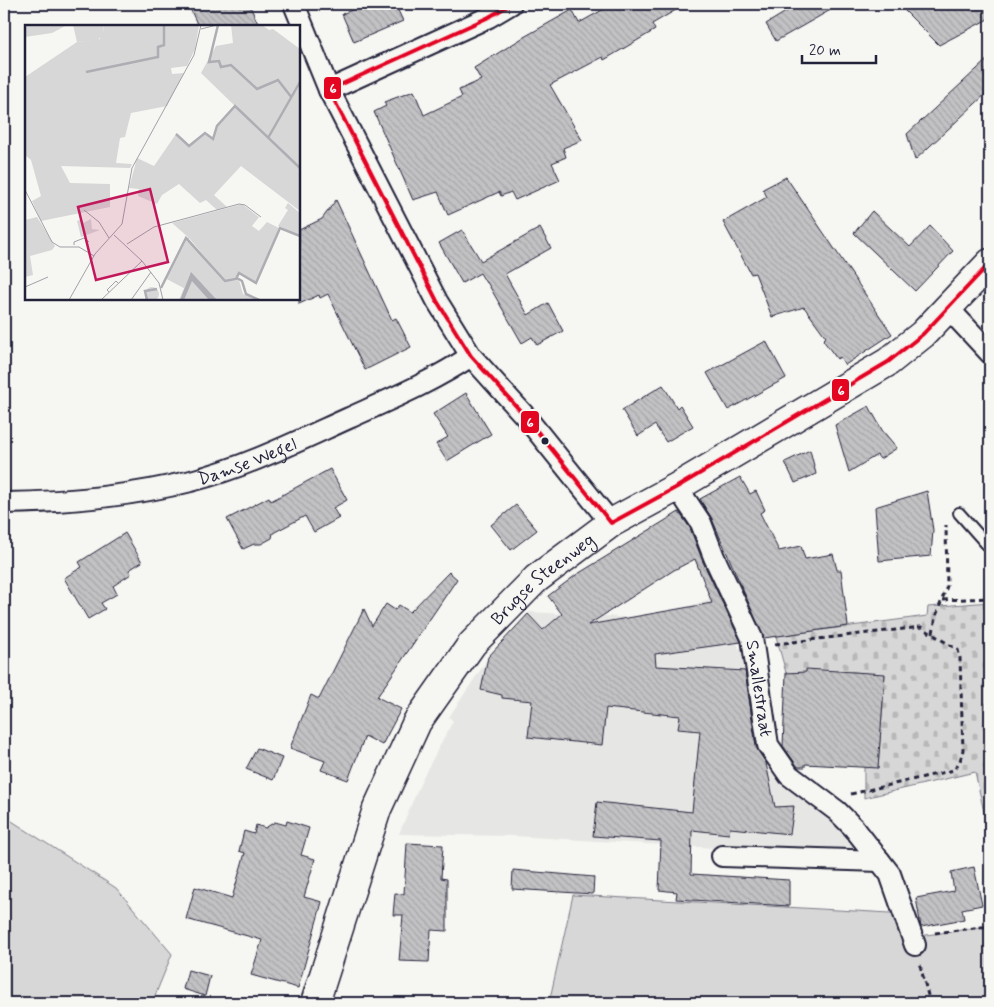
<svg xmlns="http://www.w3.org/2000/svg" width="994" height="1007" font-family="Mynerve,sans-serif">
	<style>
		.built { fill: #e6e6e4 }
		.grass { fill: #d7d7d7; stroke: #7c7c89 }
		.cemetery { fill: url(#cemetery-stones); stroke: #7c7c89 }
		.building { fill: url(#building-back-hatch); stroke: #22223b; fill-rule: evenodd }
		.lines { fill: none; stroke-linecap: round; stroke-linejoin: round }
		.lane-casing { stroke: #22223b; stroke-width: 14 }
		.street-casing { stroke: #22223b; stroke-width: 24 }
		.secondary-casing { stroke: #22223b; stroke-width: 31 }
		.path { stroke: #22223b; stroke-width: 3; stroke-dasharray: 5 4; stroke-linecap: butt }
		.lane { stroke: #f6f6f2; stroke-width: 10 }
		.street { stroke: #f6f6f2; stroke-width: 20 }
		.secondary { stroke: #f6f6f2; stroke-width: 28 }
		.bus-1-casing { stroke: #f6f6f2; stroke-width: 8 }
		.bus-1 { stroke: #e40521; stroke-width: 4 }
		.bus-dot { fill: #22223b; stroke: #f6f6f2; stroke-width: 2 }
		.labels { text-anchor: middle; stroke-width: 4; stroke-linejoin: round; paint-order: stroke }
		.street-label { font-size: 18px; fill: #22223b; stroke: #f6f6f2 }
		.inset-river { fill: none; stroke: #adadb3; stroke-width: 2.5 }
		.inset-road { fill: none; stroke: #a1a1a9; stroke-width: 1 }
		.view { fill: #c2185b; fill-opacity: 0.15; stroke: #c2185b; stroke-width: 2.5 }
		.inset-edge { fill: none; stroke: #22223b; stroke-width: 2.5 }
		.line-badge { stroke: #f6f6f2; stroke-width: 2 }
		.badge-label { font-size: 14px; text-anchor: middle; font-weight: bold; fill: #fff }
	</style>
	<defs>
		<pattern id="cemetery-stones" width="16" height="16" patternUnits="userSpaceOnUse" patternTransform="scale(1.25)"><rect width="16" height="16" fill="#d7d7d7"/><path d="M2 7V4a2 2 0 0 1 4 0v3zM10 15v-3a2 2 0 0 1 4 0v3z" fill="#b8b8b9"/></pattern>
		<pattern id="building-back-hatch" width="6" height="6" patternUnits="userSpaceOnUse" patternTransform="scale(1.25)"><rect width="6" height="6" fill="#c2c2c4"/><path d="M-1 5l2 2M0 0l6 6M5-1l2 2" fill="none" stroke="#a6a6a9"/></pattern>
	</defs>
	<rect width="100%" height="100%" fill="#f6f6f2"/>
	<filter id="ink" filterUnits="userSpaceOnUse"><feTurbulence type="fractalNoise" baseFrequency=".02" numOctaves="2"/><feDisplacementMap in="SourceGraphic" scale="10" xChannelSelector="R" yChannelSelector="G"/><feConvolveMatrix kernelMatrix="1 2 1 2 8 2 1 2 1" color-interpolation-filters="sRGB"/></filter>
	<g filter="url(#ink)">
		<path class="built" d="M723 594 733 621 739 649 743 648 748 676 745 677 755 743 765 766 782 785 841 826 865 857 514 836 399 834 422 779 453 721 449 717 487 660 530 612 655 619Z"/>
		<g class="grass">
			<path d="M4 816 116 888 172 954 152 1003H4Z"/>
			<path d="M573 895 890 913 904 911 912 937 990 926V1003H549Z"/>
		</g>
		<path class="cemetery" d="M990 602V830H988L975 772 864 798V765L878 768 885 675 854 672 786 673 776 636 927 616 928 607Z"/>
		<g class="building">
			<path d="M188 4H249L259 26H198Z"/>
			<path d="M366 4H395L403 21 354 42 342 14Z"/>
			<path d="M613 4H686L652 24 655 30 604 60 603 57 550 85 582 140 563 148 566 157 552 163 560 180 515 200 511 192 501 196 499 192 448 215 438 192 413 200 374 112 386 106 384 102 414 91 424 115 462 97 459 90 481 80 474 68 524 37 572 10 579 23Z"/>
			<path d="M799 4H841L776 41 766 24Z"/>
			<path d="M898 4H990V18L939 45Z"/>
			<path d="M990 57V90L915 160 907 134Z"/>
			<path d="M786 177 892 334 845 365 840 357 837 359 823 340 826 337 804 307 772 317 755 273 751 274 723 222 767 197 763 189Z"/>
			<path d="M336 200 392 320 396 318 411 347 365 370 328 294 320 298 319 295 299 304V230L322 219Z"/>
			<path d="M872 211 910 247 930 226 953 251 915 291 854 233Z"/>
			<path d="M540 228 551 248 505 274 528 315 548 303 563 331 537 345 532 337 522 343 487 282 486 283 480 273 462 283 439 243 462 230 481 261Z"/>
			<path d="M766 341 786 378 728 410 707 373Z"/>
			<path d="M663 385 677 408 680 405 693 426 666 442 655 425 638 436 622 410Z"/>
			<path d="M466 393 491 434 447 461 436 444 448 437 433 414Z"/>
			<path d="M869 406 882 430 897 448 880 459 877 455 849 472 835 425Z"/>
			<path d="M810 450 816 474 795 483 785 462Z"/>
			<path d="M330 469 347 500 333 508 339 518 314 532 305 516 273 533 272 538 261 544H254L243 549 227 519 269 497 271 501Z"/>
			<path d="M740 477 750 494 756 491 765 510 760 513 779 551 801 546 805 559 833 554 837 570H841L848 626 764 638 712 519 700 499Z"/>
			<path d="M927 491 933 530 931 556 879 561 875 507Z"/>
			<path d="M516 505 537 530 511 550 491 525Z"/>
			<path d="M679 512 690 528 703 562 741 642 655 654 656 666 745 671 756 747 766 763 775 807 794 806 790 834 730 828 729 834 692 830 691 874 789 880V906L676 899 677 892 659 890 661 841 593 836 597 802 692 812 700 731 678 729 680 716 606 708 602 745 528 737 532 701 502 698V695L481 690 488 657 528 614 543 630 562 614 548 596 576 575ZM695 559 712 603 588 625 674 570Z"/>
			<path d="M125 533 142 562 129 570 131 574 113 586 117 594 101 603 105 609 88 619 64 578 82 567 79 562Z"/>
			<path d="M449 572 457 579 377 697 401 709 382 745 365 736 348 780 321 770 325 761 290 748 311 695 319 699 364 609 372 626 386 604 395 610 399 605 410 612Z"/>
			<path d="M806 669 885 674 878 768 805 764V767H798L783 746 786 673 806 672Z"/>
			<path d="M257 748 282 758 273 780 246 769Z"/>
			<path d="M287 821 309 828 301 855 315 859 304 897 322 902 298 988 251 975 262 940 186 919 195 887 232 898 245 853 239 851 244 831 254 834 256 825 265 828 275 822 286 825Z"/>
			<path d="M407 843 443 845 441 878 447 879V931L431 930 429 962 399 961 403 915H393L395 893 404 894Z"/>
			<path d="M974 867 982 905 962 909 964 919 921 927 916 898 954 891 951 872Z"/>
			<path d="M513 870 594 877 593 894 512 889Z"/>
			<path d="M188 970 210 976 205 996 183 989Z"/>
		</g>
		<g class="lines">
			<defs>
				<path id="lane" d="M959 513 990 548"/>
				<g id="street">
					<path d="M294 4 329 90 437 301 471 356 525 416 611 523"/>
					<path d="M329 90 489 17 511 4"/>
					<path d="M948 308 990 353"/>
					<path id="s1" d="M677 487 701 523 714 557 752 638 768 745 789 775 837 811 854 828 890 874 915 945"/>
					<path id="s2" d="M4 503C67 502 129 497 191 481 246 467 298 441 349 418 391 399 432 382 471 356"/>
					<path d="M722 856 880 861"/>
				</g>
				<g id="secondary">
					<path id="s3" d="M315 1003 377 809 417 722 472 644 536 579 611 523 677 487 888 362 923 334 990 263"/>
				</g>
			</defs>
			<use href="#lane" class="lane-casing"/>
			<use href="#street" class="street-casing"/>
			<use href="#secondary" class="secondary-casing"/>
			<g class="path">
				<path d="M943 600 990 598"/>
				<path d="M933 633 936 616 947 586 946 525"/>
				<path d="M775 644 921 627 958 650 960 658 963 750 960 761 954 770 851 794"/>
				<path d="M935 933 990 926"/>
				<path d="M920 965 930 1003"/>
			</g>
			<use href="#lane" class="lane"/>
			<use href="#street" class="street"/>
			<use href="#secondary" class="secondary"/>
			<defs>
				<path id="bus-1" d="M511 4 489 17 329 90 437 301 471 356 525 416 611 523 677 487 888 362 923 334 990 263"/>
			</defs>
			<use href="#bus-1" class="bus-1-casing"/>
			<use href="#bus-1" class="bus-1"/>
		</g>
	</g>
	<circle class="bus-dot" cx="545" cy="441" r="4.5"/>
	<g class="labels">
		<g class="street-label">
			<text dy="6" stroke="none"><textPath href="#s2" startOffset="248">Damse Wegel</textPath></text>
			<text dy="6" stroke="none"><textPath href="#s3" startOffset="491">Brugse Steenweg</textPath></text>
			<text dy="6" stroke="none"><textPath href="#s1" startOffset="220">Smallestraat</textPath></text>
		</g>
	</g>
	<g transform="translate(25 25)">
		<rect width="275" height="275" fill="#f6f6f2"/>
		<path d="M78 0H174L170 24 162 41 146 43 147 49 159 48 142 81 106 88 100 112 95 113 91 138 107 139 105 143 36 141 45 158 85 159V182L16 196 7 176 16 171 6 135 0 130V52L52 17 75 14V8L79 7ZM206 0H237L244 5 248 4 275 24V186L216 141 189 170 202 182 192 185 181 175 175 178 154 159 137 170 132 179 113 171 114 164 104 163 112 133 129 141 151 109 164 121 180 108 188 114 192 101 210 81 176 48 191 21 208 18ZM263 178 275 188V211L253 201 263 185 260 183ZM217 179 234 192 227 201 234 206 242 197 254 203 231 258 214 248 211 254 200 256 164 213 159 263 142 254 163 212 147 198ZM12 192 30 221 27 225 5 231 8 250 0 252V195ZM120 269a7 7 0 1 1 14 0a7 7 0 1 1-14 0Z" fill="#d7d7d7"/>
		<path d="M56 194 58 198 66 194 67 204 75 205 56 212 52 196Z" fill="#d7d7d7"/>
		<path d="M0 0H42L27 8 0 12ZM48 0H78L79 7 73 15 52 17ZM163 213 200 256 214 255 218 269 232 275H154L159 263 142 254Z" fill="#d7d7d7"/>
		<path d="M166 247 190 273 193 275H184L167 256 159 275H155Z" fill="#adadb3"/>
		<path class="inset-river" d="M193 0 184 37 194 36 196 42 206 40 232 64 253 55 267 73M61 47 133 32V22L139 20V0M151 109 164 121 180 108 188 114 192 101 210 81 275 143M243 113 275 57M212 253 217 256 221 269 234 275M136 263 161 213 200 256 211 254 214 248 231 258 255 203 275 211M122 275 120 266 132 264"/>
		<path class="inset-road" d="M176 4 192 0M0 165 27 217 35 222H54L69 231M59 185 74 197 84 213M89 210 117 236 134 258 138 275M102 219 129 202 214 179 220 180 236 192M49 220V217L59 213 64 217M0 262 23 252M84 267 82 265 91 256 93 258M44 275 70 229 97 199 107 143 169 30 176 0M76 275 117 236M106 275 126 247"/>
		<path class="view" d="M125 164 143 237 71 255 53 182Z"/>
		<rect width="275" height="275" class="inset-edge"/>
	</g>
	<g class="line-badge">
		<rect x="323" y="76" width="19" height="24" rx="5" fill="#e40521"/>
		<rect x="831" y="378" width="19" height="24" rx="5" fill="#e40521"/>
		<rect x="520" y="410" width="20" height="24" rx="5" fill="#e40521"/>
	</g>
	<g class="badge-label">
		<text x="333" y="93">6</text>
		<text x="841" y="395">6</text>
		<text x="530" y="427">6</text>
	</g>
	<rect width="994" height="1007" fill="none" stroke="#f6f6f2" stroke-width="20"/>
	<rect x="10" y="10" width="974" height="987" fill="none" stroke="#22223b" stroke-width="2" filter="url(#ink)"/>
	<path d="M802 55v8h74v-8" fill="none" stroke="#22223b" stroke-width="2.5"/>
	<text x="809" y="55" font-size="15" fill="#22223b" stroke="#f6f6f2" stroke-width="4" paint-order="stroke">20 m</text>
</svg>
